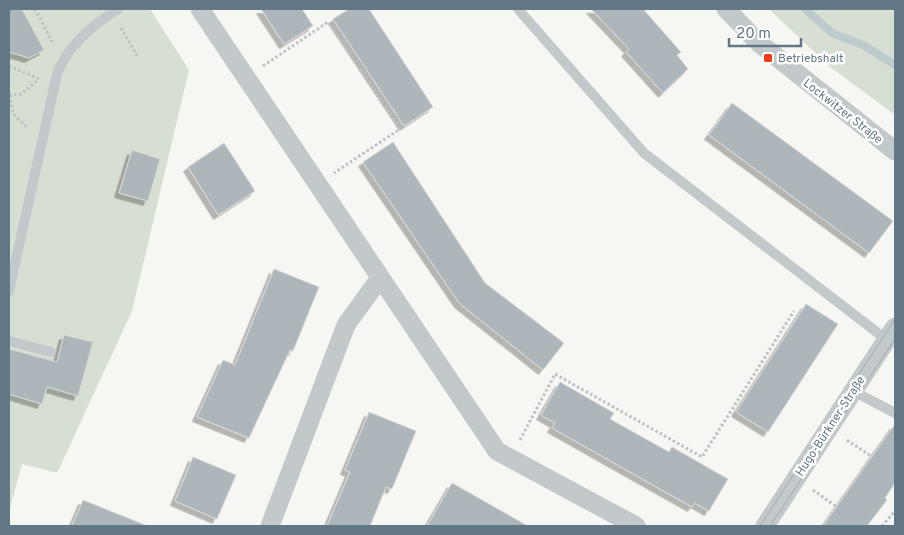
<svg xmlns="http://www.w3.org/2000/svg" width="904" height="535" font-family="Overpass,sans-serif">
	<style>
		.green { fill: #d7ded2 }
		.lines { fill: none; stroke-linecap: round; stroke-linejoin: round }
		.stream { stroke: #bdcbcf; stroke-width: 8 }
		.building { fill: #adb7bb; stroke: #d7d7d5; filter: url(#shadow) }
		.path { stroke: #bec1c3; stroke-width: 3; stroke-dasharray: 2.5 2.5; stroke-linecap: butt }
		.service { stroke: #c3c8cb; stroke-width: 10 }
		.minor { stroke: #c3c8cb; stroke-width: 19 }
		.tram { stroke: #a3abb0; stroke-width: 1 }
		.poi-dot { fill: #f53a13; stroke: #fff; stroke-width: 2 }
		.labels { text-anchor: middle; stroke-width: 5; stroke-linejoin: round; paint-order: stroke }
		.poi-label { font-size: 12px; fill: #627886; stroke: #fff; text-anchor: start }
		.street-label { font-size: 12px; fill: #627886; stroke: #fff }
	</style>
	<defs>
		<filter id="shadow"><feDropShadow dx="-4.5" dy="4.5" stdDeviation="0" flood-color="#0004"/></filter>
	</defs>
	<rect width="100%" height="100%" fill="#f6f6f2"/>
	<g class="green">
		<path d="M9 9H150L189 70 132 311 57 473 22 464 9 512Z"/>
		<path d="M769 9H895V115L829 66Z"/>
	</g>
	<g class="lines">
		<path class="stream" d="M805 9 832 33 863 45 895 65"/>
	</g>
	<g class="building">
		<path d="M9 9H22L44 50 29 58 9 52Z"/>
		<path d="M261 9H302L313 26 284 44Z"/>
		<path d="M349 9H369L433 107 404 126 333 19Z"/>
		<path d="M591 9H643L681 52 677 55 688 69 663 93 626 52 629 49Z"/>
		<path d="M732 103 893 221 869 253 709 135Z"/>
		<path d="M393 142 485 283 564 343 543 370 459 303 363 162Z"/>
		<path d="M224 143 255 191 218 215 188 167Z"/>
		<path d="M132 150 160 159 148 201 119 193Z"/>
		<path d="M274 269 319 287 293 351 290 350 249 438 197 417 223 360 235 365Z"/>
		<path d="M806 304 838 324 768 432 736 412Z"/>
		<path d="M64 335 93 342 78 396 47 387 42 404 9 394V349L57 362Z"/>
		<path d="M560 382 614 413 610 419 669 452 672 447 728 479 709 511 695 503 692 507 552 428 555 423 541 415Z"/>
		<path d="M369 412 416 431 392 489 386 487 370 526H327L350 472 345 470Z"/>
		<path d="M895 424V483L885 498 887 500 867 526H823Z"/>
		<path d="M193 457 236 475 217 519 175 501Z"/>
		<path d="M452 483 528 526H427Z"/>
		<path d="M83 500 145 525V526H72Z"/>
	</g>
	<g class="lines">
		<g class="path">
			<path d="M35 9 54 45"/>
			<path d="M121 28 137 56"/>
			<path d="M9 66 40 79"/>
			<path d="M263 66 328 22 400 129 334 173"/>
			<path d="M9 95 21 94 38 80"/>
			<path d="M10 95 13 114 27 127"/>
			<path d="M520 440 555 374 702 457 794 311"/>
			<path d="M847 440 871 456"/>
			<path d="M813 490 837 507"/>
			<path d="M882 526 895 511"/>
		</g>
		<g class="service">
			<path d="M518 9 644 153 887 340"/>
			<path d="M9 291 57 74C68 45 92 25 118 9"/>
			<path d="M9 341 51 352"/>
			<path d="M853 391 895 413"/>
		</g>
		<g class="minor">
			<path d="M200 9 497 451 636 526"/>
			<path d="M726 9 759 43 895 151"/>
			<path d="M270 526 346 325 380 278"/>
			<path d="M765 526 895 327"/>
		</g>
		<g class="tram">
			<path d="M760 526 895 319"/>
			<path d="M770 526 895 339"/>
		</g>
	</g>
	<rect class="poi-dot" x="763" y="53" width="10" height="10" rx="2.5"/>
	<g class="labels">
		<g class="poi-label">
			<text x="778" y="62">Betriebshalt</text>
		</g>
		<g class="street-label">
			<text transform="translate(843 111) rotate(38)" y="4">Lockwitzer Straße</text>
			<text transform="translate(830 426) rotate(-57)" y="4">Hugo-Bürkner-Straße</text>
		</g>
	</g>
	<rect width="904" height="535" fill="none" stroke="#627886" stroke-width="20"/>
	<path d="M729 38v8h72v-8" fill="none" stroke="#627886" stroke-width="2.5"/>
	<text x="736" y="38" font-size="15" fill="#627886" stroke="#ffffff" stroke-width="4" paint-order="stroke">20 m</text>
</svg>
